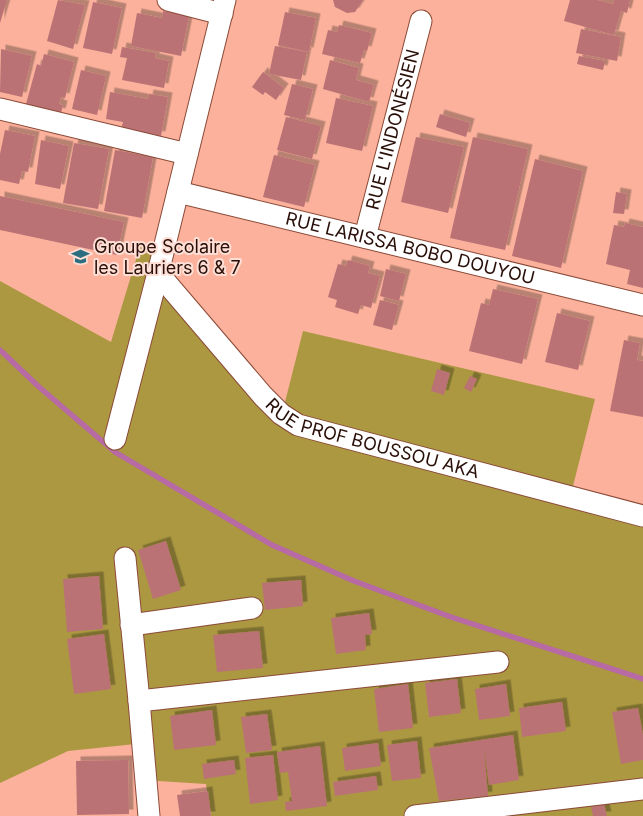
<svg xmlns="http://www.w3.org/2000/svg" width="643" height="816" font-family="Inter,sans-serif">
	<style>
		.green { fill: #ab9841 }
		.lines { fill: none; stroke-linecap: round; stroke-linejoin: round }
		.stream { stroke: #b76aa3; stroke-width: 5.5 }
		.building { fill: #bb7275; filter: url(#shadow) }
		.minor-casing { stroke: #8b4a38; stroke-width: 23 }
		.minor { stroke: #fff; stroke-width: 21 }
		.labels { text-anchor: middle; stroke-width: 4; stroke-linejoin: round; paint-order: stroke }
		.street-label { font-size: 18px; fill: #290f08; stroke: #feded5 }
		.poi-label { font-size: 18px; fill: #290f08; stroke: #feded5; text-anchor: start }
	</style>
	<defs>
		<filter id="shadow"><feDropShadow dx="4.5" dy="-4.5" stdDeviation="0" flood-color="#0004"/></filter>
	</defs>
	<rect width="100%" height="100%" fill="#fbb19b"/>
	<path class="green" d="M141 243 284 406 303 331 595 399 572 490 643 510V816H211L206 784 142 780 145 743 68 751 0 783V281L111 342Z"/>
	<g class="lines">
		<path class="stream" d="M0 350 38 386 115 452 272 545 354 581 451 617 643 679"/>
	</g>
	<g class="building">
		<path d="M0 0H7L0 23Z"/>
		<path d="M58 0 85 5 73 49 47 41Z"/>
		<path d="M333 0H363L355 12 347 13 335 7Z"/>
		<path d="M570 0H597L613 4 614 0H630L627 13 621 11 614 35 564 21Z"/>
		<path d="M93 2 122 8 112 54 83 48Z"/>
		<path d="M163 11 189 16 181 56 131 46 137 13 162 18Z"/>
		<path d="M285 12 316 18 309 52 278 45Z"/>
		<path d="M339 25 372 33 367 51 364 50 360 63 322 54 328 30 337 32Z"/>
		<path d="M581 29 621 37 617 61 576 53Z"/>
		<path d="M275 46 307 52 301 80 269 74Z"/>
		<path d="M122 47 156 53 155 58 169 61 164 88 122 80 127 58 120 57Z"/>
		<path d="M1 49 32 56 22 97 0 92Z"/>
		<path d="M44 54 74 62 65 98 61 97 59 104 63 105 61 113 26 104 37 64 41 66Z"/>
		<path d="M579 56 605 61 603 70 577 64Z"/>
		<path d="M330 60 359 68 356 80 374 85 369 102 323 89Z"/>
		<path d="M81 70 106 76 97 115 72 109Z"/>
		<path d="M263 72 284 88 276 100 265 92 263 95 252 87Z"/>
		<path d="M292 84 313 89 305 120 284 115Z"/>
		<path d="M110 92 148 99 149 94 168 97 161 136 121 129 123 122 106 119Z"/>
		<path d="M336 98 373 106 362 151 326 143Z"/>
		<path d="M440 114 470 123 466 137 436 127Z"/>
		<path d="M286 117 321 126 312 159 277 150Z"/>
		<path d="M5 130 35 136 28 172 22 171 19 184 0 180V154Z"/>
		<path d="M416 137 464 147 448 213 401 202Z"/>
		<path d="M473 137 528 149 505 250 450 238Z"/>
		<path d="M41 140 69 146 60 189 35 184Z"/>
		<path d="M74 143 109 149 98 209 63 203Z"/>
		<path d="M115 150 153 157 142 218 104 211Z"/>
		<path d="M274 155 315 165 304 207 263 197Z"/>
		<path d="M535 159 583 171 561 268 512 256Z"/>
		<path d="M616 192 627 194 624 214 613 213Z"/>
		<path d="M0 196 124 222 117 255 0 230Z"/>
		<path d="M625 223 643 227V288L627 284 630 270 606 264 614 225 624 227Z"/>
		<path d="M348 260 370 266 368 273 380 276 371 308 361 305 358 314 335 307 337 300 328 297 338 264 346 266Z"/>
		<path d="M386 269 406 274 399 301 380 296Z"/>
		<path d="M493 289 538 299 522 364 469 351 481 303 489 305Z"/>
		<path d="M380 300 399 305 392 330 373 325Z"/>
		<path d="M557 313 590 321 578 370 545 362Z"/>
		<path d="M624 340 640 343 637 360 643 361V417L610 411Z"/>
		<path d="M437 369 450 373 444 395 431 391Z"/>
		<path d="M470 376 477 379 471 392 464 388Z"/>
		<path d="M166 541 181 590 153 599 138 550Z"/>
		<path d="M99 576 103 629 67 632 63 579Z"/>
		<path d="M301 580 303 606 265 610 262 583Z"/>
		<path d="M369 613 372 634 365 635 366 650 336 654 331 618Z"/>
		<path d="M259 631 263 668 217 672 213 635Z"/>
		<path d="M104 634 111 689 74 694 67 639Z"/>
		<path d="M457 679 461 713 429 717 425 683Z"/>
		<path d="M408 684 413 728 379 732 374 689Z"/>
		<path d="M506 684 510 716 479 720 475 689Z"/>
		<path d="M562 702 566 731 522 737 519 708Z"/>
		<path d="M638 708 643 735V760L621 764 612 712Z"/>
		<path d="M212 710 216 745 174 750 170 716Z"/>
		<path d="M267 714 272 750 246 753 241 717Z"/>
		<path d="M513 735 519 780 489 785 484 748 488 796 439 801 429 748Z"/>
		<path d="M417 741 421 778 392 781 387 745Z"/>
		<path d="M378 743 381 766 345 771 342 748Z"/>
		<path d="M320 746 327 806 286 811 285 802 292 801 288 772 280 773 277 752Z"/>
		<path d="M273 755 278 800 250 804 245 758Z"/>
		<path d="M128 760 129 814 77 815 76 761Z"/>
		<path d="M234 760 236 774 204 779 202 764Z"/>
		<path d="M376 776 378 790 335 796 333 782Z"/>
		<path d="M208 791 211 816H180L177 795Z"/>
		<path d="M604 804 607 816H593L591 807Z"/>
	</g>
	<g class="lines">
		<defs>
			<g id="minor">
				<path d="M168 0 222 14"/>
				<path d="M0 109 187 154"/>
				<path id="s1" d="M178 192 643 305"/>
				<path id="s2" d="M365 237 421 21"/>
				<path id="s3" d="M158 273 263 396 281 414 298 425 643 516"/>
				<path d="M115 439 158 273 225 0"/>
				<path d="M125 558 139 701"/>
				<path d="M131 625 252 608"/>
				<path d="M149 816 139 701 498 662"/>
				<path d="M415 816 643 789"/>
			</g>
		</defs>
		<use href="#minor" class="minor-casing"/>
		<use href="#minor" class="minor"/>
	</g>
	<defs>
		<symbol id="school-bare" viewBox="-9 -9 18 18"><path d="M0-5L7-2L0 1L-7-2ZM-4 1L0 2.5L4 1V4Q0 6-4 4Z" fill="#2b6e7f" stroke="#feded5" stroke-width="2.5" paint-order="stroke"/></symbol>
	</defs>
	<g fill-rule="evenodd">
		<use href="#school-bare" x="68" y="244" width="25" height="25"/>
	</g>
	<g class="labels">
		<g class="street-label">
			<text dy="6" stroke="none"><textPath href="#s2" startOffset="111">RUE L'INDONÉSIEN</textPath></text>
			<text dy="6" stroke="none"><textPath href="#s1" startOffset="239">RUE LARISSA BOBO DOUYOU</textPath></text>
			<text dy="6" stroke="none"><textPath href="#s3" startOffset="282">RUE PROF BOUSSOU AKA</textPath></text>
		</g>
		<g class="poi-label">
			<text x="94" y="253">Groupe Scolaire<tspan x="94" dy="21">les Lauriers 6 &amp; 7</tspan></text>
		</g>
	</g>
</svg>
